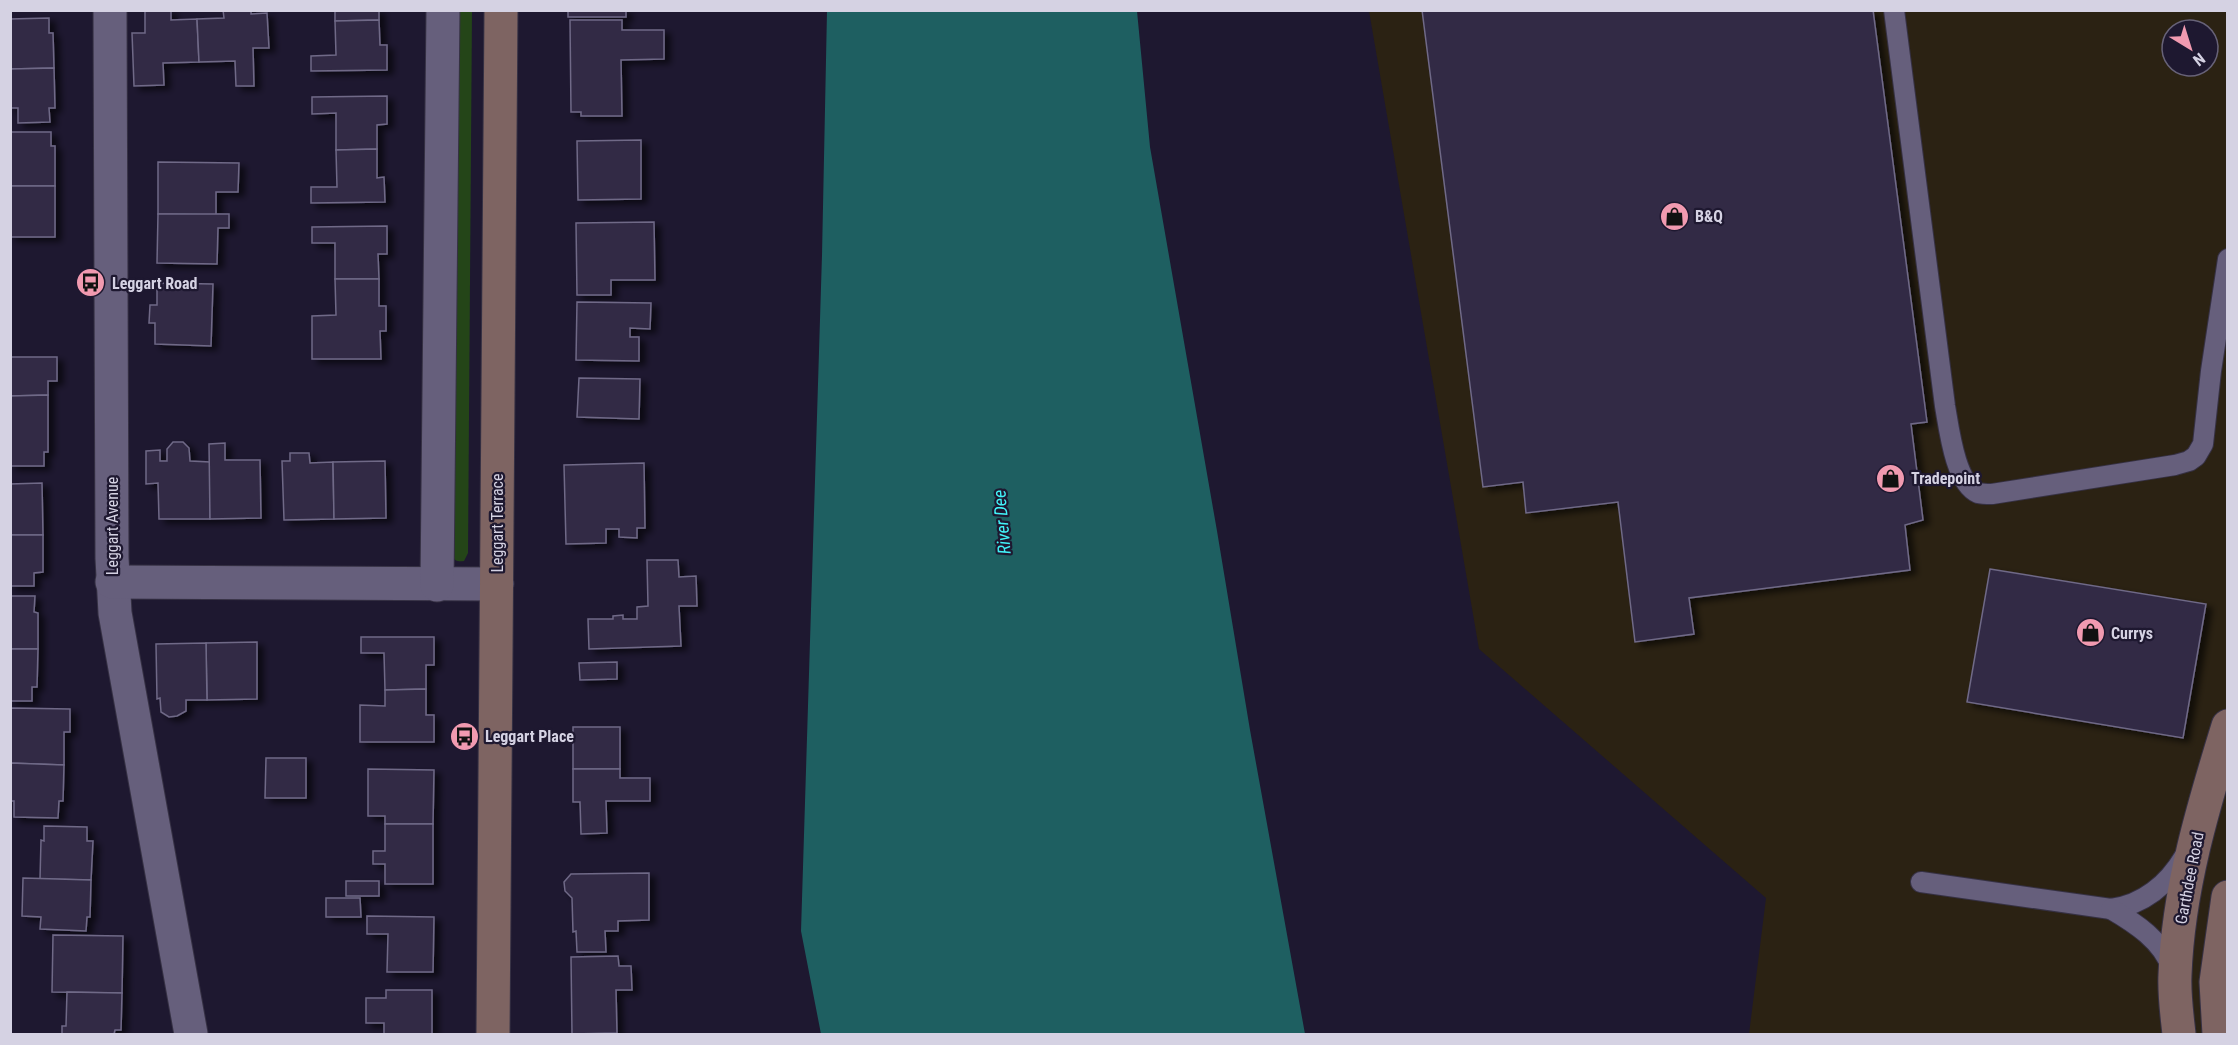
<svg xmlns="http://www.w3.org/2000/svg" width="2238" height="1045" font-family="'Roboto Condensed',sans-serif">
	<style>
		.commercial { fill: #2b2213; fill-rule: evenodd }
		.green { fill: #244518 }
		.water { fill: #1e5f61 }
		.building { fill: #322b45; stroke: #6f6987; stroke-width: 1.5; filter: url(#shadow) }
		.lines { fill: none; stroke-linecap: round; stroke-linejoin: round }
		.lane-casing { stroke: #363144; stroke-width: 22 }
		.street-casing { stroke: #363144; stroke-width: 35 }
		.secondary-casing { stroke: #363144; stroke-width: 35 }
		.lane { stroke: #665f7c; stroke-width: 20 }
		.street { stroke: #665f7c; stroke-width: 33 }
		.secondary { stroke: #7e6462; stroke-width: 33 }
		.labels { text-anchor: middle; stroke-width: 4.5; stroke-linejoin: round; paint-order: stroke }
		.poi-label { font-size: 16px; font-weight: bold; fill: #d5d2e3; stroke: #1e1830; text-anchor: start }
		.street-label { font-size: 16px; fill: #d5d2e3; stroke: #1e1830 }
		.water-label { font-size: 18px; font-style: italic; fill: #41f2f7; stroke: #1e1830 }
	</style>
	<defs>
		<filter id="shadow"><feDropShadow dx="6" dy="4" stdDeviation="3" flood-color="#0009"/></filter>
	</defs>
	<rect width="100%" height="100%" fill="#1e1830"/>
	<path class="commercial" d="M1369 11H2227V1034H1749L1766 898 1479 649ZM2172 30H2208V66H2172Z"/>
	<path class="green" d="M472 10 468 553 464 561C458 562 455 561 452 556L454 11Z"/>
	<path class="water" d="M827 11H1137L1150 147 1217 531 1250 730 1305 1034H821L801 931 822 255Z"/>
	<g class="building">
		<path d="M171 10V20L197 19 199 62 163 63 164 85 134 86 132 33H145V11Z"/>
		<path d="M223 10H251V14L267 13 269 48H253L254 86H236L235 61 199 62 197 19 224 18Z"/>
		<path d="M335 10H379V20L335 21Z"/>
		<rect x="568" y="10" width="58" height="7"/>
		<path d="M1422 10H1873L1927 422 1911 424 1923 520 1905 525 1910 570 1689 598 1694 634 1635 642 1618 502 1526 513 1523 482 1483 487Z"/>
		<path d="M49 18V33H53L54 68 10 69V19Z"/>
		<path d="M379 20 380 45H387V70L311 71V56L336 55 335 21Z"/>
		<path d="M570 20H622V30H664V59L621 60 622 116H581V112H571Z"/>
		<path d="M54 68 55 108H49L50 122 18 123V108H10V69Z"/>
		<path d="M387 96V124L377 125V149L336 150V113L312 114V97Z"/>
		<path d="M10 132H51V146H55V186H10Z"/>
		<path d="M641 140V199L578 200 577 141Z"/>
		<path d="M377 149V178L384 177 385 202 311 203V187H337L336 150Z"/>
		<path d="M158 162 239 163 238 192H216V215L158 214Z"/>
		<rect x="10" y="186" width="45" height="51"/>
		<path d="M158 214H229V228H218L217 264 157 263Z"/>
		<path d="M654 222 655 280H611V295H577L576 223Z"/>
		<path d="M387 226V254H378L379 279H335V243H312V227Z"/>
		<path d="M335 279H379V306H386V331H380L381 359H312V316L336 315Z"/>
		<path d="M157 283 213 284 211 346 155 344V323H149L150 305H157Z"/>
		<path d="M577 302 651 303 650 329 630 328V337H639V361L576 360Z"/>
		<path d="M10 357H57V381H48V395L10 396Z"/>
		<path d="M579 378 640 379 639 419 577 417Z"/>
		<path d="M48 395V452H44V466H10V396Z"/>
		<path d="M173 442H183L189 448 190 461 210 462V519H159L158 483 146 484V451L160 450V461H167V449Z"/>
		<path d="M225 443V460H260L261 518 210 519 209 444Z"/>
		<path d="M290 453H309L310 463 333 462 334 519 284 520 282 461H290Z"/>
		<path d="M385 461 386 518 334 519 333 462Z"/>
		<path d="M644 463 645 528H637V538L619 537V529H606V543L566 544 564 465Z"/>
		<path d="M42 483 43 535H10V484Z"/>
		<path d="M10 535H43V572L34 573V586H10Z"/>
		<path d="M647 560H678L679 577 696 576 697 606H679L681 646 589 649 588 619H613V616L623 615V619H637V607L648 606Z"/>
		<path d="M1990 569 2206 604 2183 738 1967 702Z"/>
		<path d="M10 596H35L34 612 38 613V649H10Z"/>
		<path d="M361 637H434V665H426V689L385 690 384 653H361Z"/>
		<path d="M257 642V699L207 700 206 643Z"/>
		<path d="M206 643 207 700H186V711L177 716 169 717 161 712 160 698 157 699 156 644Z"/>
		<path d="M10 649H38L37 687H32V701H10Z"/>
		<path d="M617 662V679L580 680 579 663Z"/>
		<path d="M426 689V715H434V742H360V705L385 706V690Z"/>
		<path d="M10 708 70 709V732H64V765L10 763Z"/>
		<rect x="573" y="727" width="47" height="42"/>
		<path d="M266 758H306V798H265Z"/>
		<path d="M10 763 64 765 63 801H59L58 818 14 817V801H10Z"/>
		<path d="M368 769 434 770 433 824H385V816H368Z"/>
		<path d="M573 769H620V778H650V801H606L607 833 581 834 580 802H573Z"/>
		<path d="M385 824H433V884H385V864H373V851H385Z"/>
		<path d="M44 826 87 827V841H93L91 880 40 879 41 840 44 841Z"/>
		<path d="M649 873V920L618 921V931H605L606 952H577L576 931 573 932 572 898 565 891 564 882 571 874Z"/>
		<path d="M23 878 91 880 90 917H87L86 931 40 929 41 917 22 916Z"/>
		<rect x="346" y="881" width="33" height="15"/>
		<path d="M326 898H360L361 917H326Z"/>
		<path d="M367 916 434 917 433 972H387L388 934H367Z"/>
		<path d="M53 935 123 936 122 993 52 992Z"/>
		<path d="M618 956 619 966H631L632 990H616L617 1033 572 1034 571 957Z"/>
		<path d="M386 990H432V1034H384V1023H366V998H386Z"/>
		<path d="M67 992 122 993 121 1030H115L114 1034H62V1026H66Z"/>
	</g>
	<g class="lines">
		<defs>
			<g id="lane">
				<path d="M1894 10 1945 406C1949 428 1955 483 1978 493 1982 494 1988 494 1992 494L2175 465 2189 461 2196 456 2203 444 2211 371 2228 259"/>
				<path d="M1921 882 2111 909C2143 905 2168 884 2184 857"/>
				<path d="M2111 909C2135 923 2163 941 2172 969"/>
			</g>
			<g id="street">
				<path d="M110 10 112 558 115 613 191 1034"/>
				<path d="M112 582 497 584"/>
				<path d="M437 585 443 10"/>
			</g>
			<g id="secondary">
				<path d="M493 1034 501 10"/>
				<path d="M2179 1034C2177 1015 2174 995 2175 975 2178 890 2203 807 2228 726"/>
				<path d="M2219 1034 2216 982 2228 897"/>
			</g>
		</defs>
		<use href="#lane" class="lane-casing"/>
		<use href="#street" class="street-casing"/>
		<use href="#secondary" class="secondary-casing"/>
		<use href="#lane" class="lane"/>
		<use href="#street" class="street"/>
		<use href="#secondary" class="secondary"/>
	</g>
	<defs>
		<symbol id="shop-disc" viewBox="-11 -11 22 22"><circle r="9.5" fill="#f19ab0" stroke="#1e1830"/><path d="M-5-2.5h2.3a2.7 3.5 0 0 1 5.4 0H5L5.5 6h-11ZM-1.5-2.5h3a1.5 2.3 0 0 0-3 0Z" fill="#111"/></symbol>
		<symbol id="bus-disc" viewBox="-11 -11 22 22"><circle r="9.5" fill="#f19ab0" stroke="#1e1830"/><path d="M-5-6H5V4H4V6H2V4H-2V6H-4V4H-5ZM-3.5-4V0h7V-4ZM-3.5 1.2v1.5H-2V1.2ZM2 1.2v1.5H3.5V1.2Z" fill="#111"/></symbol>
	</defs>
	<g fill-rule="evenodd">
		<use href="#shop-disc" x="1658" y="200" width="33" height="33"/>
		<use href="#bus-disc" x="74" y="266" width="33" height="33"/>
		<use href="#shop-disc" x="1874" y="462" width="33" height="33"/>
		<use href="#shop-disc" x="2074" y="616" width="33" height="33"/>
		<use href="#bus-disc" x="448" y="720" width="33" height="33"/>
	</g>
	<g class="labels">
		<g class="poi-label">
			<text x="1695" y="222">B&amp;Q</text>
			<text x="112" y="289">Leggart Road</text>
			<text x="1911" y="484">Tradepoint</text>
			<text x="2111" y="639">Currys</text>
			<text x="485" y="742">Leggart Place</text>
		</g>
		<g class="street-label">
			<text transform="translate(497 523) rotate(-90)" y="6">Leggart Terrace</text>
			<text transform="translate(112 526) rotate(-90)" y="6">Leggart Avenue</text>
			<text transform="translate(2189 878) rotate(-79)" y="6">Garthdee Road</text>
		</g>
		<g class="water-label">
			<text transform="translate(1002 522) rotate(-95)" y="6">River Dee</text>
		</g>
	</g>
	<rect width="2238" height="1045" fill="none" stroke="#d5d2e3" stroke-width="24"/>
	<g transform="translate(2190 48) rotate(142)"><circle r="28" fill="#1e1830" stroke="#676278" stroke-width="1.5"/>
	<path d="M0-4.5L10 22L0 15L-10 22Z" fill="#f19ab0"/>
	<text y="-9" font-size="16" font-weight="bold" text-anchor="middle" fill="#d5d2e3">N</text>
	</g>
</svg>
